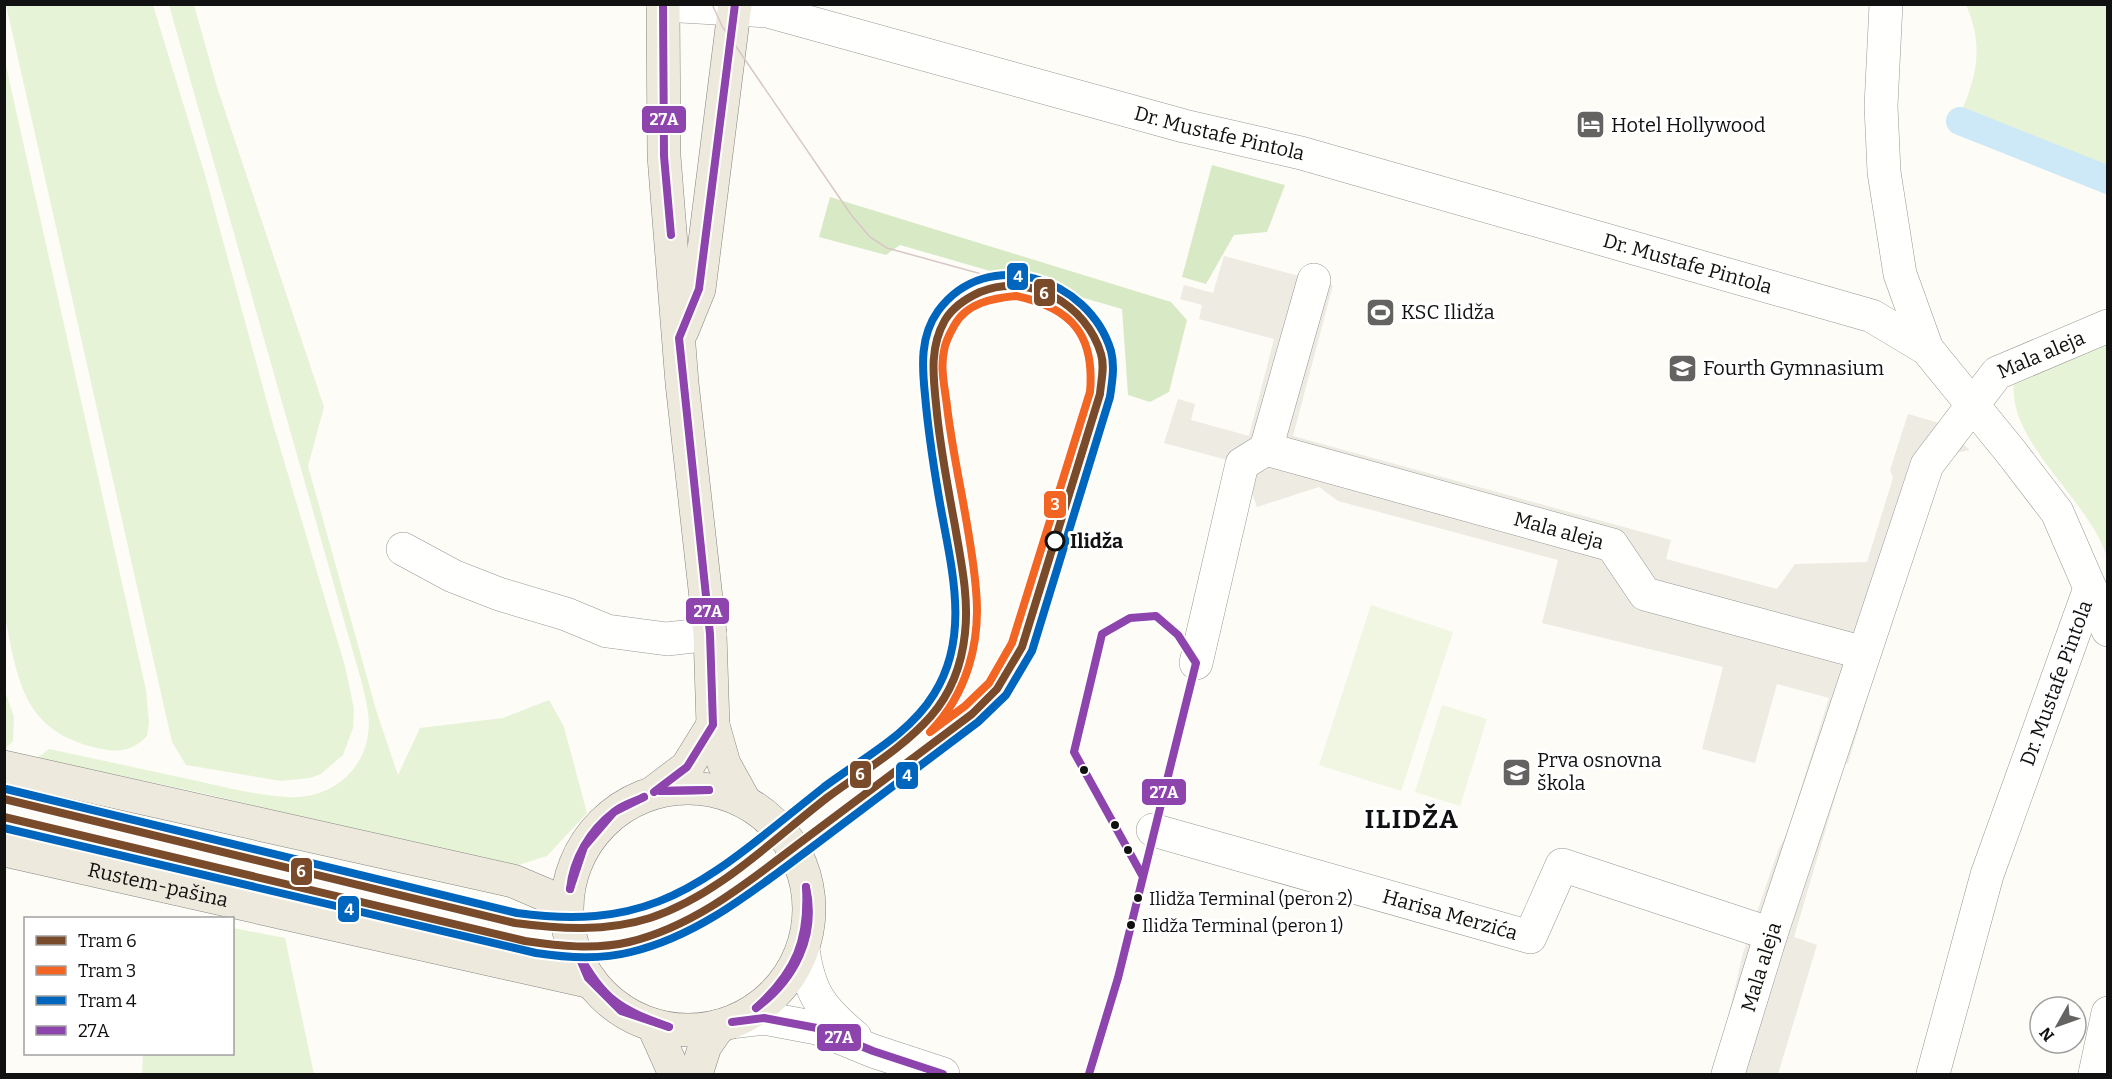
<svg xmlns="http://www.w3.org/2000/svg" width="2112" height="1079" font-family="Bitter,serif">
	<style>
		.green { fill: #e7f3d7 }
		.forest { fill: #d8eac5 }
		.pitch { fill: #f0f6e1 }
		.plaza { fill: #edebe2 }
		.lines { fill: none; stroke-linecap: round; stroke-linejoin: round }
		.canal { stroke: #cde8f7; stroke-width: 28 }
		.minor-casing { stroke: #979795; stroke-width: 34 }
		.major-casing { stroke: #858482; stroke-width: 34 }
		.minor { stroke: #fffffe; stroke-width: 33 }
		.major { stroke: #ede9dc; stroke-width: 33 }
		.tram { stroke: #d9c6c7; stroke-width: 1.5 }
		.bus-1-casing { stroke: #fff; stroke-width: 12 }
		.bus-1 { stroke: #8e44ad; stroke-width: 8 }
		.tram-1-casing { stroke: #fff; stroke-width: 12 }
		.tram-2-casing { stroke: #fff; stroke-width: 12 }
		.tram-3-casing { stroke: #fff; stroke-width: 12 }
		.tram-1 { stroke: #7a4b2a; stroke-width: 8 }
		.tram-2 { stroke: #f26522; stroke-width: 8 }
		.tram-3 { stroke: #0065bd; stroke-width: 8 }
		.stop-dot { fill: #fff; stroke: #111; stroke-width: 3 }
		.bus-dot { fill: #111; stroke: #fff; stroke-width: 2 }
		.labels { text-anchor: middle; stroke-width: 6; stroke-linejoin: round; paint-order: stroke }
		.bus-label { font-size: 18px; fill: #111; stroke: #fff; text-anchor: start }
		.poi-label { font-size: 20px; fill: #111; stroke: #fff; text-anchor: start }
		.street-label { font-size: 20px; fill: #111; stroke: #fff }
		.stop-label { font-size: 20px; font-weight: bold; fill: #111; stroke: #fff; text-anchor: start }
		.district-label { font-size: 26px; font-weight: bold; letter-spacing: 1.5px; fill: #111; stroke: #fff }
		.line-badge { stroke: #fff; stroke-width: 2 }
		.badge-label { font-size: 16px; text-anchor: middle; font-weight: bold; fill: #fff }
	</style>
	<rect width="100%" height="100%" fill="#fdfcf7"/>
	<g class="green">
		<path d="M6 5H153L205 175 273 424 345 666 354 709 353 728 343 755 321 774 310 778 281 781 186 765 172 742Z"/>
		<path d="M169 5H194L217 87 324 407 308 466 377 713 398 775 420 728 503 718 549 700 564 727 587 813 547 856 515 866 421 847 207 794 37 758 49 749C96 759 142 769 188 779 220 786 253 795 287 797 327 800 363 774 368 734 371 716 365 697 361 680Z"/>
		<path d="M1966 5H2107V173L1960 115C1977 76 1984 45 1966 5Z"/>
		<path d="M4 57 146 690 149 723 147 736C132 752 118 753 97 748 23 731 18 681 5 617Z"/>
		<path d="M2107 332V558C2091 499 1997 436 2016 372Z"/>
		<path d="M4 688 14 717 13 741 5 749Z"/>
		<path d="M233 928 285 938 314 1074H142L143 1054H232Z"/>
	</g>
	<g class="forest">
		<path d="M1212 165 1285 185 1267 232 1234 235 1206 284 1182 277Z"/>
		<path d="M830 197 1171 302 1187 320 1169 392 1150 402 1128 395 1122 309 900 245 886 255 819 237Z"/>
	</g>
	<g class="pitch">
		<path d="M1371 605 1453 632 1401 791 1319 765Z"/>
		<path d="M1442 705 1487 719 1460 806 1415 792Z"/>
	</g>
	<path class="plaza" d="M1224 256 1333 285 1293 436 1671 540 1666 559 1777 589 1795 564 1867 562 1893 478 1890 470 1908 414 1939 423 1970 450 1947 455 1900 590 1848 763 1845 764 1794 937 1817 945 1778 1074H1715L1743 953 1779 848 1787 833 1829 698 1777 684 1755 763 1702 749 1723 667 1542 623 1558 560 1338 501 1319 487 1257 507 1242 464 1164 443 1178 399 1195 404 1191 420 1249 436 1274 339 1199 319 1202 305 1180 299 1184 285 1213 293Z"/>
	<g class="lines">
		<path class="canal" d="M1960 121 2108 180"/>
		<defs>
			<g id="minor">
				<path d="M1886 4 1881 106 1884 172 1900 274 1927 349"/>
				<path id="s1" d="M663 5 768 11 1184 126 1301 153 1872 316 1927 349 2011 452 2057 512 2090 588 1987 875 1933 1074"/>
				<path id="s2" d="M1266 449 1612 545 1645 594 1864 653"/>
				<path d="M403 549 453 576 499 594 566 614 607 631 667 639 710 634"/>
				<path d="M2090 588 2108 630"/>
				<path d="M1196 663 1242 464 1266 449 1314 280"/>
				<path id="s3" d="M1153 830 1530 937 1562 865 1771 934"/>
				<path d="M803 949C809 993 821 1009 855 1037"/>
				<path d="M732 1022 764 1018 817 1028 873 1051 943 1074"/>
				<path id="s4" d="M1728 1074 1771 934 1927 465 1997 373 2108 326"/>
				<path d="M2095 1074 2108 1013"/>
			</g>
			<g id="major">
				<path d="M663 4 664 156 682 383 710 634 713 725 724 764 745 802"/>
				<path d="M682 331 699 289 735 4"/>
				<path d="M4 767 513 881 546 895 567 913"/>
				<circle cx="688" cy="909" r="121"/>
				<path d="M654 792 687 767 713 725"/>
				<path id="s5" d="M4 850 591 982"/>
				<path d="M653 1025 675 1074"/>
				<path d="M696 1074 705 1046 719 1026"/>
			</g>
		</defs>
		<use href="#minor" class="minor-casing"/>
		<use href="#major" class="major-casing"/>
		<use href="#minor" class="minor"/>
		<use href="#major" class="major"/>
		<path class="tram" d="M712 4 722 26 852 216 870 237 887 248 1018 284"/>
		<defs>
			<g id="bus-1">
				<path d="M663 4 664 156 671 235"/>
				<path d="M660 791 709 790"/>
				<path d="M660 791 709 790"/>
				<path d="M654 792 687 767 713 725 710 634 679 338 699 289 735 4"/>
				<path d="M570 889C573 859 590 830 614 812 622 805 634 802 644 797"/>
				<path d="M570 889 584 847 614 812 644 797"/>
				<path d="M577 952C605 1000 617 1008 669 1027"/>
				<path d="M577 952 588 978 621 1011 669 1027"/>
				<path d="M756 1008C796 972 809 940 806 887"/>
				<path d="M756 1008C795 980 817 935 806 887"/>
				<path d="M732 1022 764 1018 817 1028 873 1051 943 1074"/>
				<path d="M1089 1074 1118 978 1196 663 1178 635 1156 616 1130 618 1102 634 1074 752 1142 875"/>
			</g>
		</defs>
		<use href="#bus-1" class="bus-1-casing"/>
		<use href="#bus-1" class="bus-1"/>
		<defs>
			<path id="tram-1" d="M4 799 515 923C560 929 606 932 650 918 719 895 772 840 828 797 863 771 902 749 931 716 951 693 962 663 965 633 969 597 961 562 955 526 948 489 941 452 937 414 934 381 928 350 945 320 953 307 967 298 980 292 1030 271 1087 305 1101 354 1105 367 1101 381 1100 394L1022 647 997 689 972 714C915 756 858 800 801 842 748 882 695 926 629 942 595 950 559 946 525 941L4 817"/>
			<path id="tram-2" d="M1016 296C1072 308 1095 335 1090 392L1012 643 989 683 965 706 930 732C967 694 981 642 976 590 971 528 954 467 947 406 945 389 940 368 944 351 945 343 950 333 954 326 966 303 993 298 1016 296Z"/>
			<path id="tram-3" d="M4 828 536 953C568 958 600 960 631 952 698 936 753 891 807 851 864 808 921 765 978 722L1006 695 1032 651 1110 397C1112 383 1115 366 1111 351 1089 278 987 244 938 311 920 336 922 366 925 395 928 429 933 463 939 498 950 563 972 634 934 694 909 735 861 759 824 787 809 799 794 811 779 823 689 896 636 929 517 913L6 789"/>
		</defs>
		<use href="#tram-1" class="tram-1-casing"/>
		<use href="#tram-2" class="tram-2-casing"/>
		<use href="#tram-3" class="tram-3-casing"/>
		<use href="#tram-1" class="tram-1"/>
		<use href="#tram-2" class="tram-2"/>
		<use href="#tram-3" class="tram-3"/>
	</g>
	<defs>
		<symbol id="hotel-square" viewBox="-11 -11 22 22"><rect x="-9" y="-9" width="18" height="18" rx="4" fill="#646362" stroke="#fff"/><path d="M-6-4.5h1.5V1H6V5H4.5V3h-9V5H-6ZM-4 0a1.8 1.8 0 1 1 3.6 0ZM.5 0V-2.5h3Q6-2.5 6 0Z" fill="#fff"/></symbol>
		<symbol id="stadium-square" viewBox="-11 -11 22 22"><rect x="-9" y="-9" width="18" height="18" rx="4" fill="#646362" stroke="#fff"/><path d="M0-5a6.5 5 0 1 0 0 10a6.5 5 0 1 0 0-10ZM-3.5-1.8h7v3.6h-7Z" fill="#fff"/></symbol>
		<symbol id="school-square" viewBox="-11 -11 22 22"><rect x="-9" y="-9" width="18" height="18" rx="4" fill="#646362" stroke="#fff"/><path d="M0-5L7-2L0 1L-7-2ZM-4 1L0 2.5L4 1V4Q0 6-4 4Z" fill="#fff"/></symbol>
	</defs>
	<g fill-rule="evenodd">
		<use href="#hotel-square" x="1574" y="108" width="33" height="33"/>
		<use href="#stadium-square" x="1364" y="296" width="33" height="33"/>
		<use href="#school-square" x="1666" y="352" width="33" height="33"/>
		<use href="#school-square" x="1500" y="756" width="33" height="33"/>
	</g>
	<circle class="stop-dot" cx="1055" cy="541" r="9"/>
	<g class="bus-dot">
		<circle cx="1084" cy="770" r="5"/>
		<circle cx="1115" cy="825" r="5"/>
		<circle cx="1128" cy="850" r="5"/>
		<circle cx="1138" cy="898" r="5"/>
		<circle cx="1131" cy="925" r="5"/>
	</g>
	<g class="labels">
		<g class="bus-label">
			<text x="1149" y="905">Ilidža Terminal (peron 2)</text>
			<text x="1142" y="932">Ilidža Terminal (peron 1)</text>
		</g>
		<g class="poi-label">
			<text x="1611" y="132">Hotel Hollywood</text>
			<text x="1401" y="319">KSC Ilidža</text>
			<text x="1703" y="375">Fourth Gymnasium</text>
			<text x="1537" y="767">Prva osnovna<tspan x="1537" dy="23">škola</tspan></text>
		</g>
		<g class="street-label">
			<text dy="7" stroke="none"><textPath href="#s1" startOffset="573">Dr. Mustafe Pintola</textPath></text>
			<text dy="7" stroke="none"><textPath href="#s1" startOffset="1059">Dr. Mustafe Pintola</textPath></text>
			<text dy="7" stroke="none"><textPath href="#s4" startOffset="804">Mala aleja</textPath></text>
			<text dy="7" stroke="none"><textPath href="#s2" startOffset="304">Mala aleja</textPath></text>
			<text transform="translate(2056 683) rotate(-70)" y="7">Dr. Mustafe Pintola</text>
			<text dy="7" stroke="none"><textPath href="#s5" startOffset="158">Rustem-pašina</textPath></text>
			<text dy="7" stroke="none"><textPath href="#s3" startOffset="309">Harisa Merzića</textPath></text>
			<text dy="7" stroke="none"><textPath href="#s4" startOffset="112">Mala aleja</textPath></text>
		</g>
		<g class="stop-label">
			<text x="1070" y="548">Ilidža</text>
		</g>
		<g class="district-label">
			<text x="1412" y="828">ILIDŽA</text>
		</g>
	</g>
	<g class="line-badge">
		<rect x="641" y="105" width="46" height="29" rx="6" fill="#8e44ad"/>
		<rect x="1006" y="262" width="23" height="29" rx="6" fill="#0065bd"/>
		<rect x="1033" y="278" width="23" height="29" rx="6" fill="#7a4b2a"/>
		<rect x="1043" y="490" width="24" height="29" rx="6" fill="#f26522"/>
		<rect x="685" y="597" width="45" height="28" rx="6" fill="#8e44ad"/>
		<rect x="849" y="760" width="23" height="29" rx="6" fill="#7a4b2a"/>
		<rect x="895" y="761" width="24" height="29" rx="6" fill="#0065bd"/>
		<rect x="1141" y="778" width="46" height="28" rx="6" fill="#8e44ad"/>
		<rect x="290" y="857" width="23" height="29" rx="6" fill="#7a4b2a"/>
		<rect x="337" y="895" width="23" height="28" rx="6" fill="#0065bd"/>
		<rect x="816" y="1023" width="46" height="29" rx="6" fill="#8e44ad"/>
	</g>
	<g class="badge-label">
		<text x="664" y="125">27A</text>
		<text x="1018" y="282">4</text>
		<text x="1044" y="299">6</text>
		<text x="1055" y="510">3</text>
		<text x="708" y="617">27A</text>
		<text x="860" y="780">6</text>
		<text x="907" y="781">4</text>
		<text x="1164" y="798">27A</text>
		<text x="301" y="877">6</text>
		<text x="349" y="915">4</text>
		<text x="839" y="1043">27A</text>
	</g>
	<rect width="2112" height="1079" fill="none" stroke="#111111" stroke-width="12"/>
	<rect x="24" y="917" width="210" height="138" fill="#ffffff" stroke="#a0a0a0" stroke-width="1.5"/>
	<rect x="36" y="936" width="30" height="9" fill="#7a4b2a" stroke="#a0a0a0" stroke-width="1.5"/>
	<text x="78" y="947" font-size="18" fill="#111111">Tram 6</text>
	<rect x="36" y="966" width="30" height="9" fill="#f26522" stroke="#a0a0a0" stroke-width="1.5"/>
	<text x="78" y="977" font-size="18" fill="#111111">Tram 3</text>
	<rect x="36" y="996" width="30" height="9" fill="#0065bd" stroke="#a0a0a0" stroke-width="1.5"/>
	<text x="78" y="1007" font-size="18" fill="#111111">Tram 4</text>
	<rect x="36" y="1026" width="30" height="9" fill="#8e44ad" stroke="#a0a0a0" stroke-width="1.5"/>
	<text x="78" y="1037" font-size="18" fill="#111111">27A</text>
	<g transform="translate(2058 1025) rotate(230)"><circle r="28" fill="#ffffff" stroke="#a0a0a0" stroke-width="1.5"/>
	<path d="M0-4.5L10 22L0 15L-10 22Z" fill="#646362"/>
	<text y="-9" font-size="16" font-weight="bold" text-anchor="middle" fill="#111111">N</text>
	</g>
</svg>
